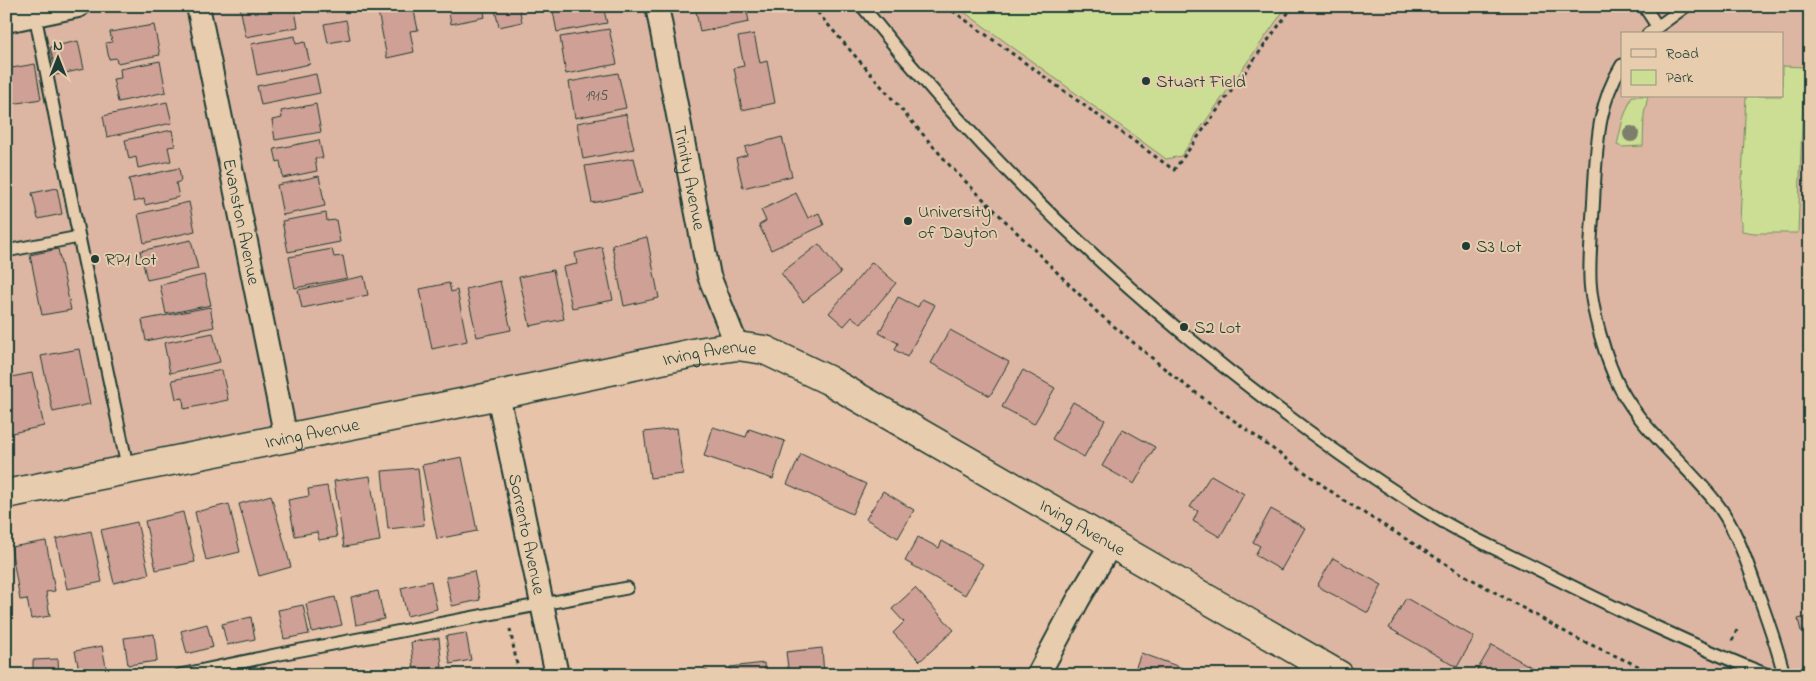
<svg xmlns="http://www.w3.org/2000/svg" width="1816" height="681" font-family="'Indie Flower',sans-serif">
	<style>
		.built { fill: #dcb6a2; fill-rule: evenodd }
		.green { fill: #cbde93; stroke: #758e64 }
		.building { fill: #cfa095; stroke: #1f3d34 }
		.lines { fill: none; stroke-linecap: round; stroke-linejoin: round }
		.lane-casing { stroke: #1f3d34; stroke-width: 15 }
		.street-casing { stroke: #1f3d34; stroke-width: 26 }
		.secondary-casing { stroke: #1f3d34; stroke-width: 31 }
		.path { stroke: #1f3d34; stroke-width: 3; stroke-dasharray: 4 4; stroke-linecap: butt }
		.lane { stroke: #e7cdae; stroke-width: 11 }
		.street { stroke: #e7cdae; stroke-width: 22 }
		.secondary { stroke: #e7cdae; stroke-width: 28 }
		.tree { fill: #7e7e6c }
		.poi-dot { fill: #1f3d34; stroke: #e7cdae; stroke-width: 2 }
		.labels { text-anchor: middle; stroke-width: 4; stroke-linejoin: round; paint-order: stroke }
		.number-label { font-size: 15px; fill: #4b564c }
		.poi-label { font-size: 18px; fill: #1f3d34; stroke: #e7cdae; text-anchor: start }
		.street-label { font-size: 18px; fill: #1f3d34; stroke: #e7cdae }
	</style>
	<rect width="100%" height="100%" fill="#e7c3aa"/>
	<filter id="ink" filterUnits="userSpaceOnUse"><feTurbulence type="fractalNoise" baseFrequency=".02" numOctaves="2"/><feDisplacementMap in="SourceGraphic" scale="10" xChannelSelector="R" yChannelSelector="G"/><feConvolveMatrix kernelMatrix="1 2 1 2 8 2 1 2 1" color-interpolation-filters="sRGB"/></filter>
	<g filter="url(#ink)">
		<path class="built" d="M6 6H1810V675H1339L765 350 6 494ZM1622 34H1782V96H1622Z"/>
		<g class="green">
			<path d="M956 6H1287L1181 156 1166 159Z"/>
			<path d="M1782 66 1804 67 1798 233H1754L1742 231V222L1740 221 1746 96H1782Z"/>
			<path d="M1632 96H1648L1644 114 1643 146 1622 147 1617 145 1623 119Z"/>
		</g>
		<g class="building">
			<path d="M294 6 298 27 246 37 240 7Z"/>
			<path d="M377 6H413L418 30 410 31 414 52 387 58Z"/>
			<path d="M448 6H483L485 17 451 24Z"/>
			<path d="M494 6H519L522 22 499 27Z"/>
			<path d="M552 6H603L607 23 557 32Z"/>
			<path d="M695 6H746L749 22 700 32Z"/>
			<path d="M346 20 350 39 328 43 324 24Z"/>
			<path d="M154 25 160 55 117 63 116 58 109 59 106 43 112 42 110 32Z"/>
			<path d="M609 29 617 64 566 74 560 37Z"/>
			<path d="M754 34 760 63 767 61 775 103 742 110 734 68 744 66 738 37Z"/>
			<path d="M295 36 296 44 305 42 310 64 257 75 251 44Z"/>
			<path d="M78 41 84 69 56 75 50 47Z"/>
			<path d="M160 61 166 92 118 102 113 79 121 78 120 69Z"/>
			<path d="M35 64 41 99 6 105V69Z"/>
			<path d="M618 73 626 108 575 118 569 82Z"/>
			<path d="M316 74 320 93 261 105 257 86Z"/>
			<path d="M167 102 172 123 107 137 103 116Z"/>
			<path d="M316 104 321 132 275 140 272 120 282 118 281 111Z"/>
			<path d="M626 114 634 149 583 159 577 123Z"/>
			<path d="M172 130 175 146 168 147 171 161 138 168 136 157 129 159 125 140Z"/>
			<path d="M782 137 792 176 743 188 736 158 747 155 745 147Z"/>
			<path d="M319 140 323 158 315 159 317 171 283 178 280 161 277 162 274 149Z"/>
			<path d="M634 158 642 193 592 203 585 166Z"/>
			<path d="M179 168 181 181 176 183 179 197 145 205 144 199 134 202 129 179Z"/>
			<path d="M319 176 325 206 283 215 277 185Z"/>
			<path d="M57 188 62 214 38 219 32 193Z"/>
			<path d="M796 193 808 218 819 213 824 225 771 250 759 225 766 221 761 210Z"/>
			<path d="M189 202 195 231 144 243 138 214Z"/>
			<path d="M326 213 327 221 336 220 340 242 288 252 282 221Z"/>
			<path d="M647 237 659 298 624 306 612 245Z"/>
			<path d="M191 240 198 269 147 280 140 251Z"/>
			<path d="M819 244 841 273 803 302 781 273Z"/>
			<path d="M602 247 613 300 572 308 563 267 577 264 575 253Z"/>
			<path d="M58 249 71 310 42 315 30 255Z"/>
			<path d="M332 249 334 257 343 256 347 278 295 288 289 257Z"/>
			<path d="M872 262 896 283 861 324 852 317 844 326 829 313Z"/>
			<path d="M553 270 564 319 530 326 519 277Z"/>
			<path d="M204 275 211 305 166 314 160 285Z"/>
			<path d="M364 276 368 295 302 308 298 290Z"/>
			<path d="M500 281 511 330 477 337 466 289Z"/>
			<path d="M449 283 451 292 457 290 467 341 432 349 420 289Z"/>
			<path d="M898 297 918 307 922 299 935 305 907 357 895 350 898 343 879 333Z"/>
			<path d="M210 307 214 327 146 341 142 320Z"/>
			<path d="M950 330 1009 362 990 396 931 363Z"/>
			<path d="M213 333 220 362 170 373 164 343Z"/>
			<path d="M79 349 90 404 53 412 41 356Z"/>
			<path d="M222 370 228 400 184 409 183 398 176 399 172 380Z"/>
			<path d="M1023 370 1055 388 1034 424 1002 407Z"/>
			<path d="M32 373 44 426 7 434 6 378Z"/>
			<path d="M1073 402 1105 420 1084 457 1052 439Z"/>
			<path d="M713 427 746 437 749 429 785 441 773 479 704 456Z"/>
			<path d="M677 428 683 474 650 478 644 432Z"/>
			<path d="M1123 429 1155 447 1134 484 1102 466Z"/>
			<path d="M801 454 866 484 852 514 787 484Z"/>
			<path d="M462 457 477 531 437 539 422 465Z"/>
			<path d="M418 468 424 525 388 529 382 471Z"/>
			<path d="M1211 475 1244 494 1220 537 1193 521 1198 511 1190 507Z"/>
			<path d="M370 476 380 541 344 547 334 481Z"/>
			<path d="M327 486 337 537 319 540 317 532 295 536 288 500 309 496 308 489Z"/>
			<path d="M883 491 914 510 898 538 866 519Z"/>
			<path d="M271 495 291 567 259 576 239 504Z"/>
			<path d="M229 504 240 552 206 560 195 512Z"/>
			<path d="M1271 509 1305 528 1281 570 1255 555 1260 546 1253 542Z"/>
			<path d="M183 512 195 562 156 570 145 521Z"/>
			<path d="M137 522 149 574 114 583 101 530Z"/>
			<path d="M91 531 102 582 67 589 56 539Z"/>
			<path d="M918 537 939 548 942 541 983 564 965 595 905 561Z"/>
			<path d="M46 541 55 591 46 592 50 616 31 619 27 599 20 600 11 547Z"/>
			<path d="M1333 558 1382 585 1368 613 1317 586Z"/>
			<path d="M474 571 480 600 452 606 446 577Z"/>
			<path d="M431 581 437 609 407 616 401 588Z"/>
			<path d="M6 585 11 608 6 609Z"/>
			<path d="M915 588 954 630 920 661 893 633 904 622 892 609Z"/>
			<path d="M378 591 384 619 356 625 351 597Z"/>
			<path d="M335 597 342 625 312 632 306 604Z"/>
			<path d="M1406 598 1474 637 1457 667 1389 628Z"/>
			<path d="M303 605 309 634 284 639 278 610Z"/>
			<path d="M1810 616V629L1801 631 1798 619Z"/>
			<path d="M251 617 255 639 227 645 222 624Z"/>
			<path d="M207 624 213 647 187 654 181 631Z"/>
			<path d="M466 633 471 660 450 664 446 636Z"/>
			<path d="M154 634 157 661 128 665 124 638Z"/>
			<path d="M439 638 442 667 414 670 411 642Z"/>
			<path d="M1492 645 1533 668 1529 675H1481L1476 672Z"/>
			<path d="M102 646 107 672 93 675H80L75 651Z"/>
			<path d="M822 648 824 675H789L786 652Z"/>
			<path d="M1141 653 1202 675H1133Z"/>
			<path d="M58 659 59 675H33V660Z"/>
			<path d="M764 663 765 675H731L730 667Z"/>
			<path d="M6 664H11L13 675H6Z"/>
			<path d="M707 670 709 675H686Z"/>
		</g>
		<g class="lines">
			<defs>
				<g id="lane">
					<path d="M862 6C984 159 1125 294 1281 411 1333 450 1386 488 1442 521 1476 541 1514 557 1549 575 1621 611 1693 646 1768 675"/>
					<path d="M1644 6 1657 26"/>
					<path d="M35 15 79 237 128 470"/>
					<path d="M1648 34 1686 6"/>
					<path d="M1622 65C1597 105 1597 146 1594 192 1593 221 1589 250 1590 279 1591 309 1606 361 1620 388 1643 431 1684 462 1714 500 1737 528 1748 566 1760 599 1769 624 1778 649 1784 675"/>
					<path d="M6 251 79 237"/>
					<path d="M180 675 280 654 627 588"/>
				</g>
				<g id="street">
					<path id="s1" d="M198 6 286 438"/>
					<path id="s2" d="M657 6 709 276 737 346"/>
					<path d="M6 21 78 6"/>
					<path id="s3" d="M498 395 557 675"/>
					<path d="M1038 675 1078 600 1111 544"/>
				</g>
				<g id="secondary">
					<path id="s4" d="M6 494 466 402 698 352 737 346 765 350 828 380 1339 675"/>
				</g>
			</defs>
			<use href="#lane" class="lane-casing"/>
			<use href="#street" class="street-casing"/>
			<use href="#secondary" class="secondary-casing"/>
			<g class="path">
				<path d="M812 6 952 168 1097 312 1177 379 1343 500 1459 572 1576 638 1658 675"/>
				<path d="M946 6 1174 170 1293 6"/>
				<path d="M510 629 519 675"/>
				<path d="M1732 641 1738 628"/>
			</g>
			<use href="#lane" class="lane"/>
			<use href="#street" class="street"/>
			<use href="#secondary" class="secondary"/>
		</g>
		<circle class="tree" cx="1631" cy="134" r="8"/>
	</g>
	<g class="poi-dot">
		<circle cx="1146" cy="81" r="5"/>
		<circle cx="908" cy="221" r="5"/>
		<circle cx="1466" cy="246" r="5"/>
		<circle cx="95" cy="259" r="5"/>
		<circle cx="1184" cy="327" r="5"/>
	</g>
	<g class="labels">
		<g class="number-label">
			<text x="597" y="100">1915</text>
		</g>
		<g class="poi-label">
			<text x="1156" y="87">Stuart Field</text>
			<text x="918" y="217">University<tspan x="918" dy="21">of Dayton</tspan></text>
			<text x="1476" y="252">S3 Lot</text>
			<text x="105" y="265">RP1 Lot</text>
			<text x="1194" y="333">S2 Lot</text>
		</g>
		<g class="street-label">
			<text dy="6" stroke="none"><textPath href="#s2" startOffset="175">Trinity Avenue</textPath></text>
			<text dy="6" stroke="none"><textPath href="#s1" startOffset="220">Evanston Avenue</textPath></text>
			<text dy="6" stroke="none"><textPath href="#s4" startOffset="718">Irving Avenue</textPath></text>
			<text dy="6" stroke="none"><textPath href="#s4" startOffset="312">Irving Avenue</textPath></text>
			<text dy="6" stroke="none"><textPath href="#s4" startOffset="1138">Irving Avenue</textPath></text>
			<text dy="6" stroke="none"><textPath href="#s3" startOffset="142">Sorrento Avenue</textPath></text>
		</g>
	</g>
	<rect width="1816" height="681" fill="none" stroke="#e7cdae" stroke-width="25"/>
	<rect x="12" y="12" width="1791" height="656" fill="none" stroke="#1f3d34" stroke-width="2" filter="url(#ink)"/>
	<rect x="1621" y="32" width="162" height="65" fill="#e7cdae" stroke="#97937d"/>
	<rect x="1631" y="49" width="25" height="8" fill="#e7cdae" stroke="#97937d"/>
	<text x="1666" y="58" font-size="15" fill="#1f3d34">Road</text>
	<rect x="1631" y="70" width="25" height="15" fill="#cbde93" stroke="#97937d"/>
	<text x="1666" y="82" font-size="15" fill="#1f3d34">Park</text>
	<g transform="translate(58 58)" stroke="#e7cdae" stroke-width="4" paint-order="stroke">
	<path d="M0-4L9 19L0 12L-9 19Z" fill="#1f3d34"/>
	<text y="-8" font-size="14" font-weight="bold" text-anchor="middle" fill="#1f3d34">N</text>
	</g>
</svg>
